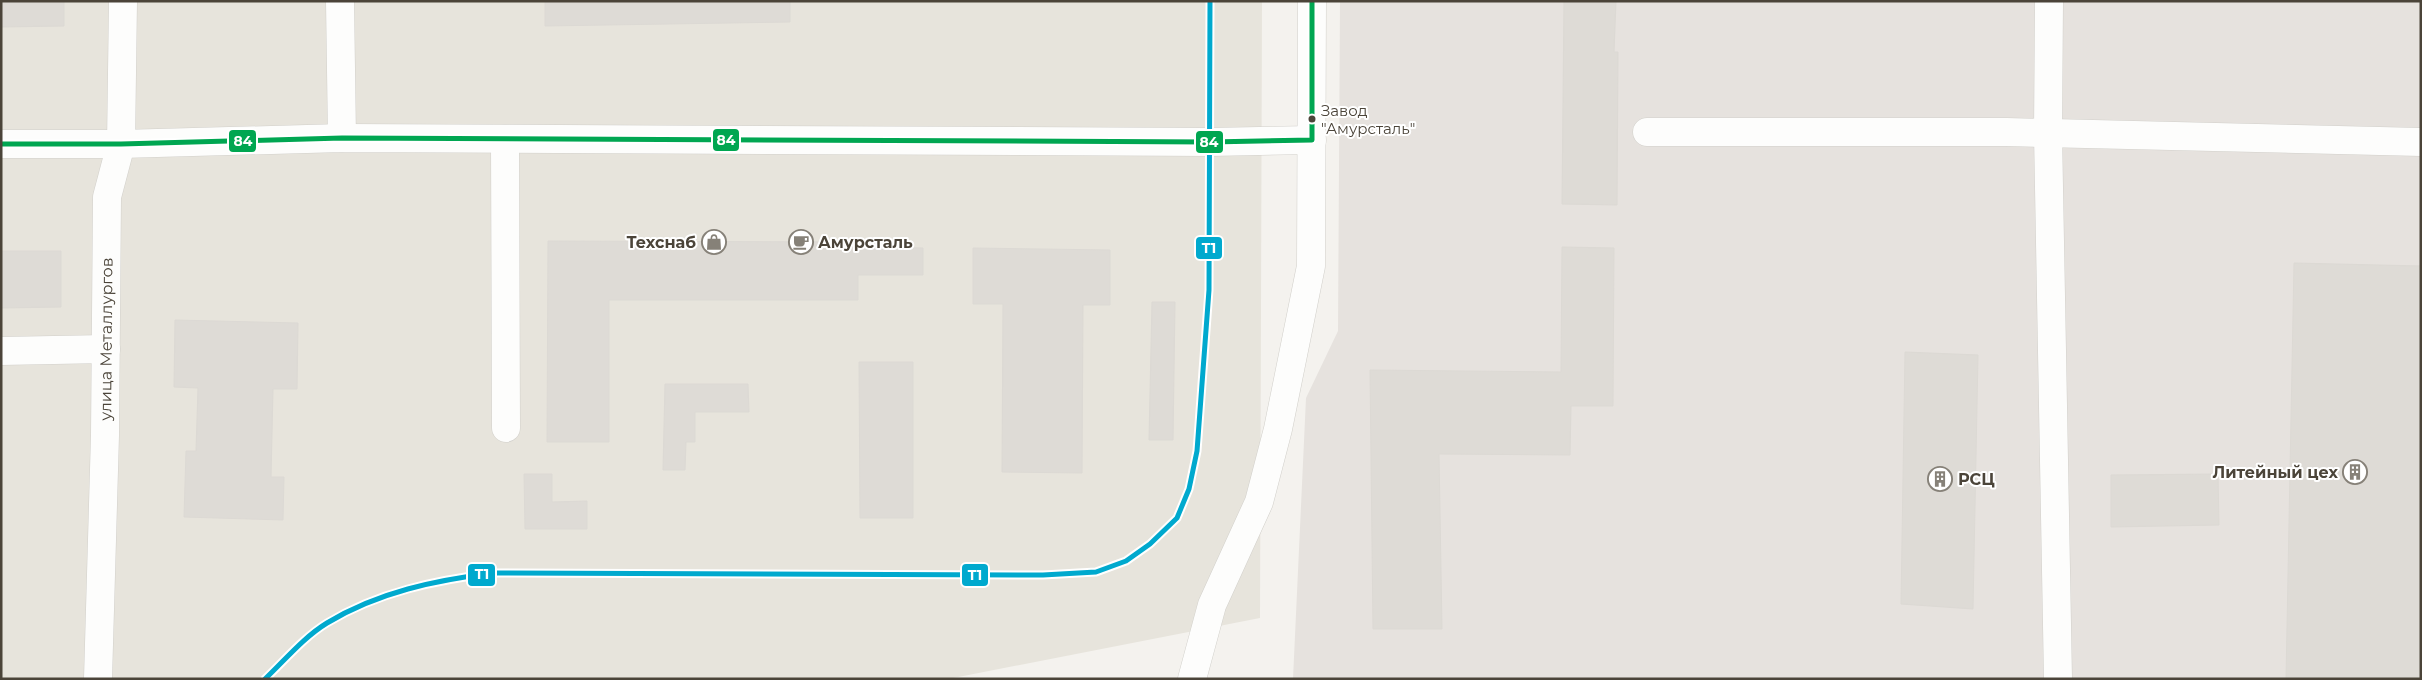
<svg xmlns="http://www.w3.org/2000/svg" width="2422" height="680" font-family="Montserrat,sans-serif">
	<style>
		.residential { fill: #e7e4dc }
		.industrial { fill: #e6e2de }
		.building { fill: #dedbd6; stroke: #dcd9d4 }
		.lines { fill: none; stroke-linecap: round; stroke-linejoin: round }
		.minor-casing { stroke: #d2d0cb; stroke-width: 29 }
		.minor { stroke: #fdfdfc; stroke-width: 28 }
		.bus-1-casing { stroke: #fff; stroke-width: 9 }
		.bus-1 { stroke: #00a651; stroke-width: 5 }
		.tram-1-casing { stroke: #fff; stroke-width: 9 }
		.tram-1 { stroke: #00a9ce; stroke-width: 5 }
		.bus-dot { fill: #4b4439; stroke: #fff; stroke-width: 2 }
		.labels { text-anchor: middle; stroke-width: 4; stroke-linejoin: round; paint-order: stroke }
		.bus-label { font-size: 15px; fill: #4b4439; stroke: #fff; text-anchor: start }
		.poi-label { font-size: 16px; font-weight: bold; fill: #4b4439; stroke: #fff; text-anchor: end }
		.street-label { font-size: 16px; fill: #4b4439; stroke: #fff }
		.line-badge { stroke: #fff; stroke-width: 2 }
		.badge-label { font-size: 14px; text-anchor: middle; font-weight: bold; fill: #fff }
	</style>
	<rect width="100%" height="100%" fill="#f4f2ee"/>
	<path class="residential" d="M1 1H1262L1260 618 948 679H1Z"/>
	<path class="industrial" d="M1340 1H2421V679H1293L1306 398 1338 331Z"/>
	<g class="building">
		<path d="M1 1H64V26L1 27Z"/>
		<path d="M545 1H790V22L545 26Z"/>
		<path d="M1564 1H1616L1614 52H1618L1617 205 1562 204Z"/>
		<path d="M548 241 858 242V247L923 248V275H858V300H609V442H547Z"/>
		<path d="M1562 247 1614 248 1613 406H1571L1570 455 1439 454 1442 629H1373L1370 370 1561 372Z"/>
		<path d="M973 248 1110 250V305H1083L1082 473 1002 472 1003 304H973Z"/>
		<path d="M1 251H61V307L1 308Z"/>
		<path d="M2294 263 2421 266V679H2286Z"/>
		<path d="M1152 302H1175L1173 440H1149Z"/>
		<path d="M175 320 298 323 297 389H273L271 477H284L283 520 184 517 186 451H196L198 388 174 387Z"/>
		<path d="M1905 352 1978 355 1973 609 1901 604Z"/>
		<path d="M859 362H913V518H860Z"/>
		<path d="M665 384H748L749 412H695V442H686L685 470H663Z"/>
		<path d="M524 474H552V502L587 501V529H525Z"/>
		<path d="M2218 474 2219 525 2111 527V475Z"/>
	</g>
	<g class="lines">
		<defs>
			<g id="minor">
				<path d="M340 1 342 138"/>
				<path d="M2049 1 2048 133 2058 679"/>
				<path d="M1647 132H2006L2421 142"/>
				<path d="M505 139 506 428"/>
				<path d="M1 144H121L342 138 1210 142 1312 140"/>
				<path d="M1 351 106 349"/>
				<path id="s1" d="M98 679 105 435 107 197 121 144 123 1"/>
				<path d="M1192 679 1212 605 1259 502 1278 429 1311 266 1312 1"/>
			</g>
		</defs>
		<use href="#minor" class="minor-casing"/>
		<use href="#minor" class="minor"/>
		<defs>
			<path id="bus-1" d="M1 144H121L342 138 1210 142 1312 140V1"/>
		</defs>
		<use href="#bus-1" class="bus-1-casing"/>
		<use href="#bus-1" class="bus-1"/>
		<defs>
			<path id="tram-1" d="M265 679C285 660 304 637 327 623 378 592 436 580 494 573L1043 575 1096 572 1126 561 1150 544 1177 518 1189 489 1197 451 1209 290 1210 1"/>
		</defs>
		<use href="#tram-1" class="tram-1-casing"/>
		<use href="#tram-1" class="tram-1"/>
	</g>
	<defs>
		<symbol id="shop-ring" viewBox="-11 -11 22 22"><circle r="9.5" fill="#fff" stroke="#868178" stroke-width="1.5"/><path d="M-5-2.5h2.3a2.7 3.5 0 0 1 5.4 0H5L5.5 6h-11ZM-1.5-2.5h3a1.5 2.3 0 0 0-3 0Z" fill="#868178"/></symbol>
		<symbol id="cafe-ring" viewBox="-11 -11 22 22"><circle r="9.5" fill="#fff" stroke="#868178" stroke-width="1.5"/><path d="M-5.5-4.5H6V0H3Q3 3.5 0 3.5H-2.5Q-5.5 3.5-5.5 0ZM3-3.2v2h1.7v-2ZM-6 4.5H4V6H-6Z" fill="#868178"/></symbol>
		<symbol id="building-ring" viewBox="-11 -11 22 22"><circle r="9.5" fill="#fff" stroke="#868178" stroke-width="1.5"/><path d="M-4-6H4V6H1V3H-1V6H-4ZM-2.5-4.3h1.7v1.8h-1.7ZM.8-4.3h1.7v1.8H.8ZM-2.5-1h1.7V.8h-1.7ZM.8-1h1.7V.8H.8Z" fill="#868178"/></symbol>
	</defs>
	<g fill-rule="evenodd">
		<use href="#shop-ring" x="700" y="228" width="28" height="28"/>
		<use href="#cafe-ring" x="787" y="228" width="28" height="28"/>
		<use href="#building-ring" x="2341" y="458" width="28" height="28"/>
		<use href="#building-ring" x="1926" y="465" width="28" height="28"/>
	</g>
	<circle class="bus-dot" cx="1312" cy="119" r="4.5"/>
	<g class="labels">
		<g class="bus-label">
			<text x="1321" y="116">Завод<tspan x="1321" dy="18">"Амурсталь"</tspan></text>
		</g>
		<g class="poi-label">
			<text x="696" y="248">Техснаб</text>
			<text x="818" y="248" text-anchor="start">Амурсталь</text>
			<text x="2338" y="478">Литейный цех</text>
			<text x="1958" y="485" text-anchor="start">РСЦ</text>
		</g>
		<g class="street-label">
			<text dy="6" stroke="none"><textPath href="#s1" startOffset="340">улица Металлургов</textPath></text>
		</g>
	</g>
	<g class="line-badge">
		<rect x="712" y="128" width="28" height="24" rx="5" fill="#00a651"/>
		<rect x="228" y="129" width="29" height="24" rx="5" fill="#00a651"/>
		<rect x="1195" y="130" width="29" height="24" rx="5" fill="#00a651"/>
		<rect x="1195" y="236" width="28" height="24" rx="5" fill="#00a9ce"/>
		<rect x="467" y="563" width="29" height="24" rx="5" fill="#00a9ce"/>
		<rect x="961" y="563" width="28" height="24" rx="5" fill="#00a9ce"/>
	</g>
	<g class="badge-label">
		<text x="726" y="145">84</text>
		<text x="243" y="146">84</text>
		<text x="1209" y="147">84</text>
		<text x="1209" y="253">T1</text>
		<text x="482" y="579">T1</text>
		<text x="975" y="580">T1</text>
	</g>
	<rect width="2422" height="680" fill="none" stroke="#4b4439" stroke-width="5"/>
</svg>
